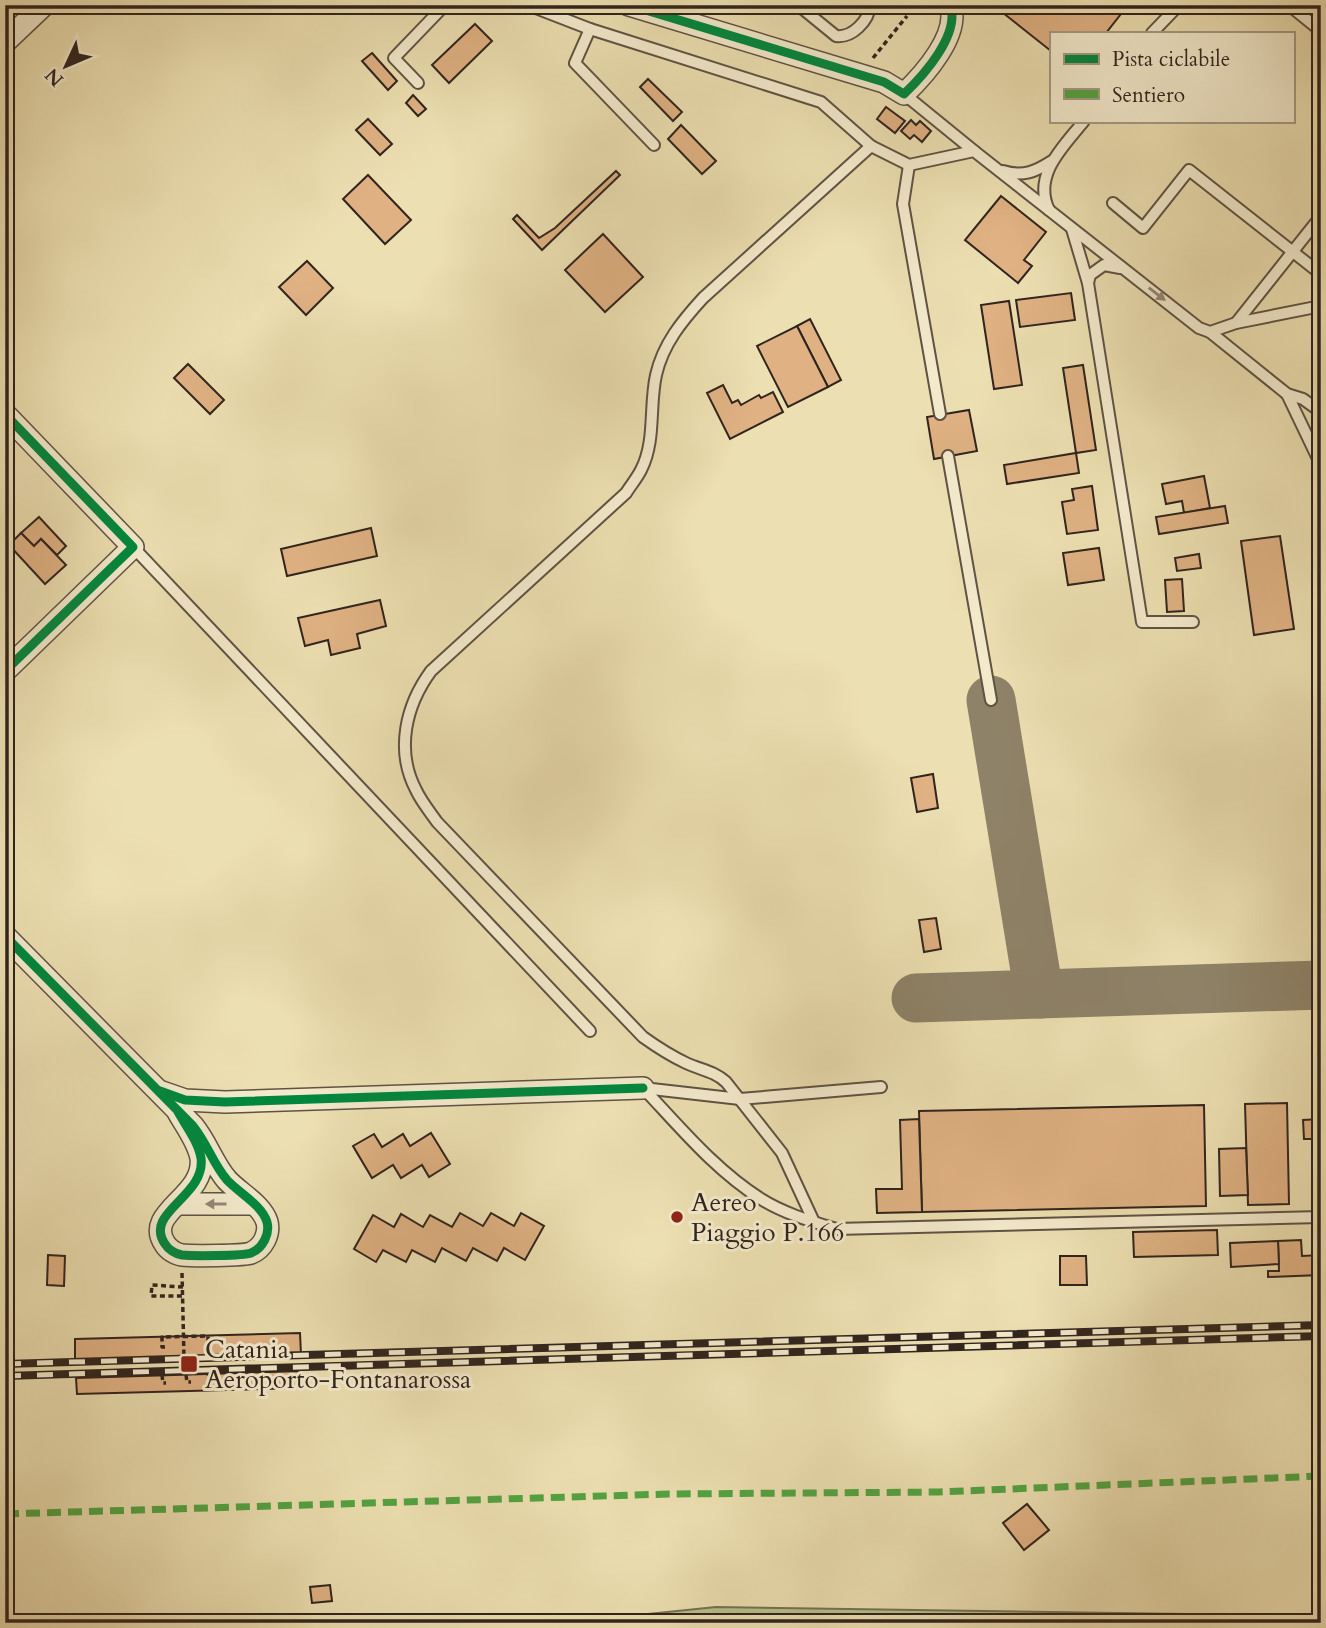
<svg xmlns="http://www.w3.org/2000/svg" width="1326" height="1628" font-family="Cardo,serif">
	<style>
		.green { fill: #b8c28c; stroke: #747355; stroke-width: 2 }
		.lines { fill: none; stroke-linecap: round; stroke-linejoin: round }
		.taxiway { stroke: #8e8268; stroke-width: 49 }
		.building { fill: #dfb183; stroke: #30241e; stroke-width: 2 }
		.lane-casing { stroke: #5f5343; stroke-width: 14 }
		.street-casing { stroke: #5f5343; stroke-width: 24 }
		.path { stroke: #30241e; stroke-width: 3.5; stroke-dasharray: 5 3.5; stroke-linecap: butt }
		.lane { stroke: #f3eacc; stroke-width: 10 }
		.street { stroke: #f3eacc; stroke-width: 21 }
		.rail-casing { stroke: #30241e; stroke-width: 8 }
		.rail { stroke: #f3eacc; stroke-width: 5; stroke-dasharray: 16; stroke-linecap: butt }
		.quiet { stroke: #52a341; stroke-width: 7; stroke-dasharray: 14 7; stroke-linecap: butt }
		.cycleway-casing { stroke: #f3eacc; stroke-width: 13 }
		.cycleway { stroke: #00873e; stroke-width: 9 }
		.oneway { fill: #928775 }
		.poi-dot { fill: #8f2418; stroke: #f3eacc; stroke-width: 2.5 }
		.labels { text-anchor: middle; stroke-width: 6; stroke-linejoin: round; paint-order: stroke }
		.poi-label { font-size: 26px; fill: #30241e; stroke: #f3eacc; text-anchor: start }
	</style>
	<rect width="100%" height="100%" fill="#ecdfb1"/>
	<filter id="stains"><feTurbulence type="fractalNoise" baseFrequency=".00286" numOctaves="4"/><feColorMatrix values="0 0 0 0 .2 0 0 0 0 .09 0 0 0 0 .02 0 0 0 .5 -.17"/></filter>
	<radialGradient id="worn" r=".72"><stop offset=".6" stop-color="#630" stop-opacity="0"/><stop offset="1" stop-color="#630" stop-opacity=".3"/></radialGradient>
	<path class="green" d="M716 1607 1321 1616V1623H560Z"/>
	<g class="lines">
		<g class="taxiway">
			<path d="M991 700 1039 994"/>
			<path d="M916 998 1321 985"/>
		</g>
	</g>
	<g class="building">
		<path d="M993 5H1128L1106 33H1051V51Z"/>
		<path d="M475 24 492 41 449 83 432 65Z"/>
		<path d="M372 53 397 81 388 90 362 61Z"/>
		<path d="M648 79 682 112 673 121 640 87Z"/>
		<path d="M413 95 426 109 418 116 406 103Z"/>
		<path d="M886 107 905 121 895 133 877 119Z"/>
		<path d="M368 119 392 144 380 155 356 130Z"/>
		<path d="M911 120 916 125 920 121 931 131 922 142 914 135 910 139 901 131Z"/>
		<path d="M681 125 716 161 702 174 668 139Z"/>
		<path d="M616 171 620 175 542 250 513 219 517 215 539 238 555 228Z"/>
		<path d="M368 175 411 220 385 244 343 199Z"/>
		<path d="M1001 196 1046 232 1024 260 1032 266 1018 283 965 240Z"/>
		<path d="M603 234 643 277 605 312 565 270Z"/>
		<path d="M307 261 333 288 306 315 279 287Z"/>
		<path d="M1071 293 1075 320 1020 327 1016 300Z"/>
		<path d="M1009 301 1022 385 994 389 981 305Z"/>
		<path d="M810 319 841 380 828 387 797 326Z"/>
		<path d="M797 326 828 387 788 407 757 346Z"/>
		<path d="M188 364 224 400 210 414 174 378Z"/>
		<path d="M1083 365 1096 450 1076 453 1063 368Z"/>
		<path d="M723 385 732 403 738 400 741 405 759 395 761 398 773 392 783 412 730 439 707 393Z"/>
		<path d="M969 410 977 451 934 459 927 417Z"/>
		<path d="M1076 453 1079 473 1007 484 1004 465Z"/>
		<path d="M1204 476 1210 508 1184 513 1182 501 1166 504 1162 484Z"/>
		<path d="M1092 486 1098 530 1067 534 1062 502 1074 500 1072 489Z"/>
		<path d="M1225 506 1228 523 1159 534 1156 517Z"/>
		<path d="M39 517 66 546 57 555 41 539 34 546 21 533Z"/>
		<path d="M371 528 377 556 287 576 281 549Z"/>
		<path d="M21 533 34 546 41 539 66 565 45 584 9 545Z"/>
		<path d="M1280 536 1294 629 1254 635 1241 541Z"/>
		<path d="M1099 548 1104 580 1068 585 1063 553Z"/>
		<path d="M1199 554 1201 568 1177 571 1175 558Z"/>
		<path d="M1182 579 1184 611 1167 612 1165 580Z"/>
		<path d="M380 600 386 626 357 634 360 648 331 655 328 640 305 646 298 618Z"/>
		<path d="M933 774 938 808 917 812 911 778Z"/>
		<path d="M936 918 941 949 924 952 919 920Z"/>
		<path d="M1287 1103 1289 1204 1248 1205 1245 1104Z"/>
		<path d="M1204 1105 1206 1206 922 1212 919 1111Z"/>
		<path d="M919 1119 922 1212 877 1213 876 1189H902L900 1120Z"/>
		<path d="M1321 1119V1139H1304L1303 1120Z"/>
		<path d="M431 1133 450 1164 429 1177 422 1165 401 1178 393 1165 372 1178 353 1146 374 1134 382 1147 403 1134 410 1146Z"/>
		<path d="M1246 1148 1248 1195 1220 1196 1219 1149Z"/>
		<path d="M460 1213 483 1226 491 1213 514 1226 521 1213 544 1226 525 1260 504 1248 497 1261 473 1248 466 1261 442 1248 435 1262 412 1250 406 1262 383 1250 376 1262 354 1249 373 1215 394 1227 401 1214 423 1227 430 1215 452 1227Z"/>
		<path d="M1217 1230 1218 1255 1134 1257 1133 1232Z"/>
		<path d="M1301 1240 1302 1256 1321 1255V1275L1268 1277V1271H1279L1278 1241Z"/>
		<path d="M1278 1241 1279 1264 1231 1267 1230 1243Z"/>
		<path d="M48 1255 65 1256 64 1286 47 1285Z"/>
		<path d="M1060 1256H1086L1087 1285H1060Z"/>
		<path d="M300 1333 301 1355 75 1361V1339Z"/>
		<path d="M300 1371V1388L77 1394 76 1378Z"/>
		<path d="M1027 1504 1049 1530 1024 1550 1003 1523Z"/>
		<path d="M330 1585 332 1601 312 1603 310 1587Z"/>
	</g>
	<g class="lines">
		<defs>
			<g id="lane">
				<path d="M528 5 590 29 821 102 871 146"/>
				<path d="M798 5 836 36C852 38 869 21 870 5"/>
				<path d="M1289 5 1321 31"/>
				<path d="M590 29 575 63 654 145"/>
				<path d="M1152 33 1179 5"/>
				<path d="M418 83 394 58 445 5"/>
				<path d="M904 94 974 151"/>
				<path d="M909 165 903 204 940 414"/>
				<path d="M1003 171C1023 177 1035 172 1052 161"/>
				<path d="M1113 203 1143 228 1189 170 1321 274"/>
				<path d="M1049 210C1032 175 1064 146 1084 121"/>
				<path d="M1072 229 1088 283 1142 622H1193"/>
				<path d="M1088 283 1090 275 1104 265 1120 268"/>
				<path d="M1236 323 1321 216"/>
				<path d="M1210 332 1287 394 1303 399 1321 412"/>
				<path d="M1287 394 1321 465"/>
				<path d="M948 456 991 700"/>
				<path d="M133 547 590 1031"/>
				<path d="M643 1088C679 1126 715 1170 761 1199 783 1213 810 1221 836 1229L1321 1217"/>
				<path d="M643 1088 740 1099 881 1087"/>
				<path d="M814 1222 782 1153 726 1082C714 1071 701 1070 686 1063 671 1056 657 1047 643 1037L437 822C430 812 421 801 416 790 395 750 406 705 431 671L626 493C631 485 637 478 641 470 656 441 649 406 656 375 663 344 682 321 703 298L871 146 909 165 974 151 1199 328 1210 332 1236 323 1321 306"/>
			</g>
			<g id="street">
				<path d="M629 5 884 82 904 94C923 76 961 34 950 5"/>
				<path d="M5 42 44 5"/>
				<path d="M5 414 133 547 5 671"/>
				<path d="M5 936 193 1126C207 1143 213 1164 227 1180 239 1193 262 1205 267 1222 270 1234 263 1248 251 1253 243 1256 192 1256 182 1255 175 1254 168 1249 165 1244 143 1212 206 1197 201 1158 198 1141 185 1125 177 1110"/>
				<path d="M159 1091 185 1100 225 1102 643 1088"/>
				<path d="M178 1204H253"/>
			</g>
		</defs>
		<use href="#lane" class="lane-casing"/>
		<use href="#street" class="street-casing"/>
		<g class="path">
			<path d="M873 58 907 16"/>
			<path d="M182 1273 184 1358"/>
			<path d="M183 1287 152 1285 151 1296H183"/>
			<path d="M165 1347H162V1337L208 1336V1346H206"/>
			<path d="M162 1375 163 1383H166"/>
			<path d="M186 1375 187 1382H191"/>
			<path d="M207 1382H209L208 1374"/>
		</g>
		<use href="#lane" class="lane"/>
		<use href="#street" class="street"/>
		<defs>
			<g id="rail">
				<path d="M5 1364 1321 1325"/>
				<path d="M5 1376 1321 1336"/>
			</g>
		</defs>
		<use href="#rail" class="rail-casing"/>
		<use href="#rail" class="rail"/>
		<path class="quiet" d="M5 1514 669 1494 939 1492 1321 1476"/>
		<defs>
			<g id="cycleway">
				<path d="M629 5 884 82 904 94C923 76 961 34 950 5"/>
				<path d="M5 414 133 547 5 671"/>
				<path d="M5 936 193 1126C207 1143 213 1164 227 1180 239 1193 262 1205 267 1222 270 1234 263 1248 251 1253 243 1256 192 1256 182 1255 175 1254 168 1249 165 1244 143 1212 206 1197 201 1158 198 1141 185 1125 177 1110"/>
				<path d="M160 1091 185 1100 225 1102 643 1088"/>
			</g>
		</defs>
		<use href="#cycleway" class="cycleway-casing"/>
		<use href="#cycleway" class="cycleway"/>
	</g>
	<defs><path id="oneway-solid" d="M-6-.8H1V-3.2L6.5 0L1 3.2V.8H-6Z" transform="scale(1.75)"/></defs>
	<g class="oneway">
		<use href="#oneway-solid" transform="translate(1157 294) rotate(38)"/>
		<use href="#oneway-solid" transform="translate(216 1204) rotate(-180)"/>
	</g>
	<g class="poi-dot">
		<circle cx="677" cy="1217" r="7"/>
		<rect x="180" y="1355" width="18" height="18" rx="3.5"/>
	</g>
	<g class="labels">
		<g class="poi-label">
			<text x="691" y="1211">Aereo<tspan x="691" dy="30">Piaggio P.166</tspan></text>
			<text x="205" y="1358">Catania<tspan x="205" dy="30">Aeroporto-Fontanarossa</tspan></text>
		</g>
	</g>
	<rect width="1326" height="1628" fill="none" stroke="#ecdfb1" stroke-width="28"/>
	<rect x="7" y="7" width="1312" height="1614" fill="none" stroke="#30241e" stroke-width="3.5"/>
	<rect x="14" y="14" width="1298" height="1600" fill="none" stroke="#30241e" stroke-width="2"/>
	<rect x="1050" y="32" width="245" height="91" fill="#f3eacc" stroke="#a59b86" stroke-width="2"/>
	<rect x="1064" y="54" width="35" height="10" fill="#00873e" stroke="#a59b86" stroke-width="2"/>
	<text x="1112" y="66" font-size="21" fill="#30241e">Pista ciclabile</text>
	<rect x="1064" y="89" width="35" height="10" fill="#52a341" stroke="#a59b86" stroke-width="2"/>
	<text x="1112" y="102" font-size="21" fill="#30241e">Sentiero</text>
	<g transform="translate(66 66) rotate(226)" stroke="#f3eacc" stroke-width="5" paint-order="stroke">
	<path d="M0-5L12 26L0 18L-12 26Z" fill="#30241e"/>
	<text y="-10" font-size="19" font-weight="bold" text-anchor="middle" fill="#30241e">N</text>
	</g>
	<rect width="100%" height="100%" filter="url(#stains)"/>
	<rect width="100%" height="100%" fill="url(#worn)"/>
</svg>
